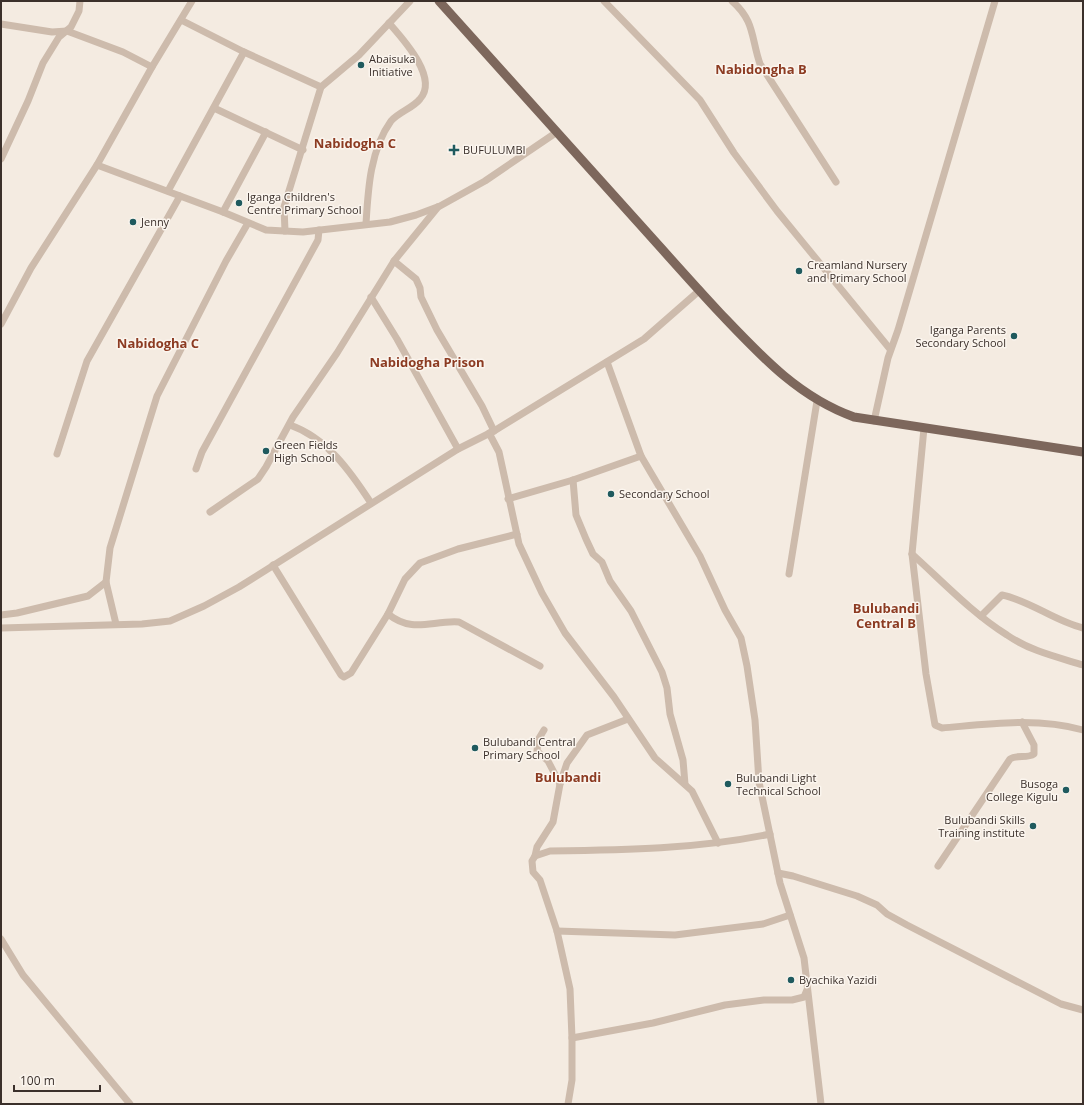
<svg xmlns="http://www.w3.org/2000/svg" width="1084" height="1105" font-family="'Open Sans',sans-serif">
	<style>
		.lines { fill: none; stroke-linecap: round; stroke-linejoin: round }
		.minor { stroke: #cdbbac; stroke-width: 7 }
		.major { stroke: #7d675c; stroke-width: 9 }
		.poi-dot { fill: #1f5a5e; stroke: #fbf5ee; stroke-width: 1.5 }
		.labels { text-anchor: middle; stroke-width: 3; stroke-linejoin: round; paint-order: stroke }
		.poi-label { font-size: 11px; fill: #3b302b; stroke: #fbf5ee; text-anchor: start }
		.quarter-label { font-size: 13px; font-weight: bold; fill: #8c3b22; stroke: #fbf5ee }
	</style>
	<rect width="100%" height="100%" fill="#f4ebe1"/>
	<g class="lines">
		<g class="minor">
			<path d="M604 1 700 100 734 153 777 211 890 349"/>
			<path d="M732 1C755 21 751 38 760 64L836 182"/>
			<path d="M181 20 244 52 321 87"/>
			<path d="M1 24 52 32 67 31 123 52 152 67"/>
			<path d="M214 108 303 150"/>
			<path d="M1 159 28 101 43 63 59 37 71 27 79 11 80 1"/>
			<path d="M97 165 223 212 266 230 303 232 390 222 416 215 440 206 485 181 557 132"/>
			<path d="M168 191 244 52"/>
			<path d="M223 212 266 132"/>
			<path d="M366 224C368 190 370 150 391 121 399 112 413 108 420 99 439 78 403 39 389 23"/>
			<path d="M285 231 284 207 321 87 359 55 410 1"/>
			<path d="M394 261 416 279 420 288 421 297 437 330 482 406 494 431"/>
			<path d="M371 297 397 339 458 449"/>
			<path d="M1 324 31 268 97 165 152 67 192 1"/>
			<path d="M607 362 641 456 700 556 725 610 741 638 747 666 755 720 759 782 780 883 804 958 821 1104"/>
			<path d="M874 421 888 358 898 330 995 1"/>
			<path d="M290 425C327 438 350 471 371 503"/>
			<path d="M924 428 912 554 926 674 935 725 942 728C989 724 1037 717 1083 730"/>
			<path d="M489 433 499 452 519 544 542 593 565 633 614 697 655 758 692 791 718 843"/>
			<path d="M57 454 87 361 180 196"/>
			<path d="M196 469 202 452 318 240 319 230"/>
			<path d="M573 480 576 515 586 539 593 554 602 562 610 581 631 611 662 672 667 688 670 714 683 760 685 784"/>
			<path d="M508 499 573 480 641 456"/>
			<path d="M210 512 258 479 266 467 293 417 337 353 394 261 438 207"/>
			<path d="M912 554C943 582 972 613 1007 635 1030 651 1057 657 1083 665"/>
			<path d="M273 565 341 675 344 677 351 673 388 614 405 579 420 563 458 549 517 534"/>
			<path d="M789 574 817 401"/>
			<path d="M106 582 116 624"/>
			<path d="M388 614C413 634 432 620 459 622L540 666"/>
			<path d="M1 615 17 613 88 596 106 582 110 548 157 396 226 261 248 223"/>
			<path d="M981 616 1002 595C1031 601 1054 621 1083 628"/>
			<path d="M1 628 142 624 170 621 204 606 239 587 458 449 494 431 644 339 700 290"/>
			<path d="M560 784 567 763 587 735 628 719"/>
			<path d="M535 856 537 847 553 822 560 784 548 761 537 751 538 740 544 730"/>
			<path d="M938 866 1010 759C1017 754 1027 759 1034 754V745L1022 722"/>
			<path d="M778 873 793 876 857 896 877 905 887 914 907 925 1061 1004 1083 1010"/>
			<path d="M557 931 675 935 763 924 790 915"/>
			<path d="M1 939 23 975 130 1104"/>
			<path d="M572 1038 653 1023 725 1005 764 1000H792L804 997 807 990"/>
			<path d="M568 1104 572 1080V1038L570 989 557 931 540 880 533 872 532 861 535 856 550 851C624 850 698 849 770 834"/>
		</g>
		<path class="major" d="M439 1C504 74 570 146 635 219 663 250 691 282 720 313 760 355 798 397 854 417L1083 452"/>
	</g>
	<g class="poi-dot">
		<circle cx="361" cy="65" r="4"/>
		<path d="M452 144h4v4h4v4h-4v4h-4v-4h-4v-4h4z"/>
		<circle cx="239" cy="203" r="4"/>
		<circle cx="133" cy="222" r="4"/>
		<circle cx="799" cy="271" r="4"/>
		<circle cx="1014" cy="336" r="4"/>
		<circle cx="266" cy="451" r="4"/>
		<circle cx="611" cy="494" r="4"/>
		<circle cx="475" cy="748" r="4"/>
		<circle cx="728" cy="784" r="4"/>
		<circle cx="1066" cy="790" r="4"/>
		<circle cx="1033" cy="826" r="4"/>
		<circle cx="791" cy="980" r="4"/>
	</g>
	<g class="labels">
		<g class="poi-label">
			<text x="369" y="63">Abaisuka<tspan x="369" dy="13">Initiative</tspan></text>
			<text x="463" y="154">BUFULUMBI</text>
			<text x="247" y="201">Iganga Children's<tspan x="247" dy="13">Centre Primary School</tspan></text>
			<text x="141" y="226">Jenny</text>
			<text x="807" y="269">Creamland Nursery<tspan x="807" dy="13">and Primary School</tspan></text>
			<text x="1006" y="334" text-anchor="end">Iganga Parents<tspan x="1006" dy="13">Secondary School</tspan></text>
			<text x="274" y="449">Green Fields<tspan x="274" dy="13">High School</tspan></text>
			<text x="619" y="498">Secondary School</text>
			<text x="483" y="746">Bulubandi Central<tspan x="483" dy="13">Primary School</tspan></text>
			<text x="736" y="782">Bulubandi Light<tspan x="736" dy="13">Technical School</tspan></text>
			<text x="1058" y="788" text-anchor="end">Busoga<tspan x="1058" dy="13">College Kigulu</tspan></text>
			<text x="1025" y="824" text-anchor="end">Bulubandi Skills<tspan x="1025" dy="13">Training institute</tspan></text>
			<text x="799" y="984">Byachika Yazidi</text>
		</g>
		<g class="quarter-label">
			<text x="761" y="74">Nabidongha B</text>
			<text x="355" y="148">Nabidogha C</text>
			<text x="158" y="348">Nabidogha C</text>
			<text x="427" y="367">Nabidogha Prison</text>
			<text x="886" y="613">Bulubandi<tspan x="886" dy="15">Central B</tspan></text>
			<text x="568" y="782">Bulubandi</text>
		</g>
	</g>
	<rect width="1084" height="1105" fill="none" stroke="#3b302b" stroke-width="4"/>
	<path d="M14 1085v6h86v-6" fill="none" stroke="#3b302b" stroke-width="2"/>
	<text x="20" y="1085" font-size="12" fill="#3b302b" stroke="#fbf5ee" stroke-width="3" paint-order="stroke">100 m</text>
</svg>
